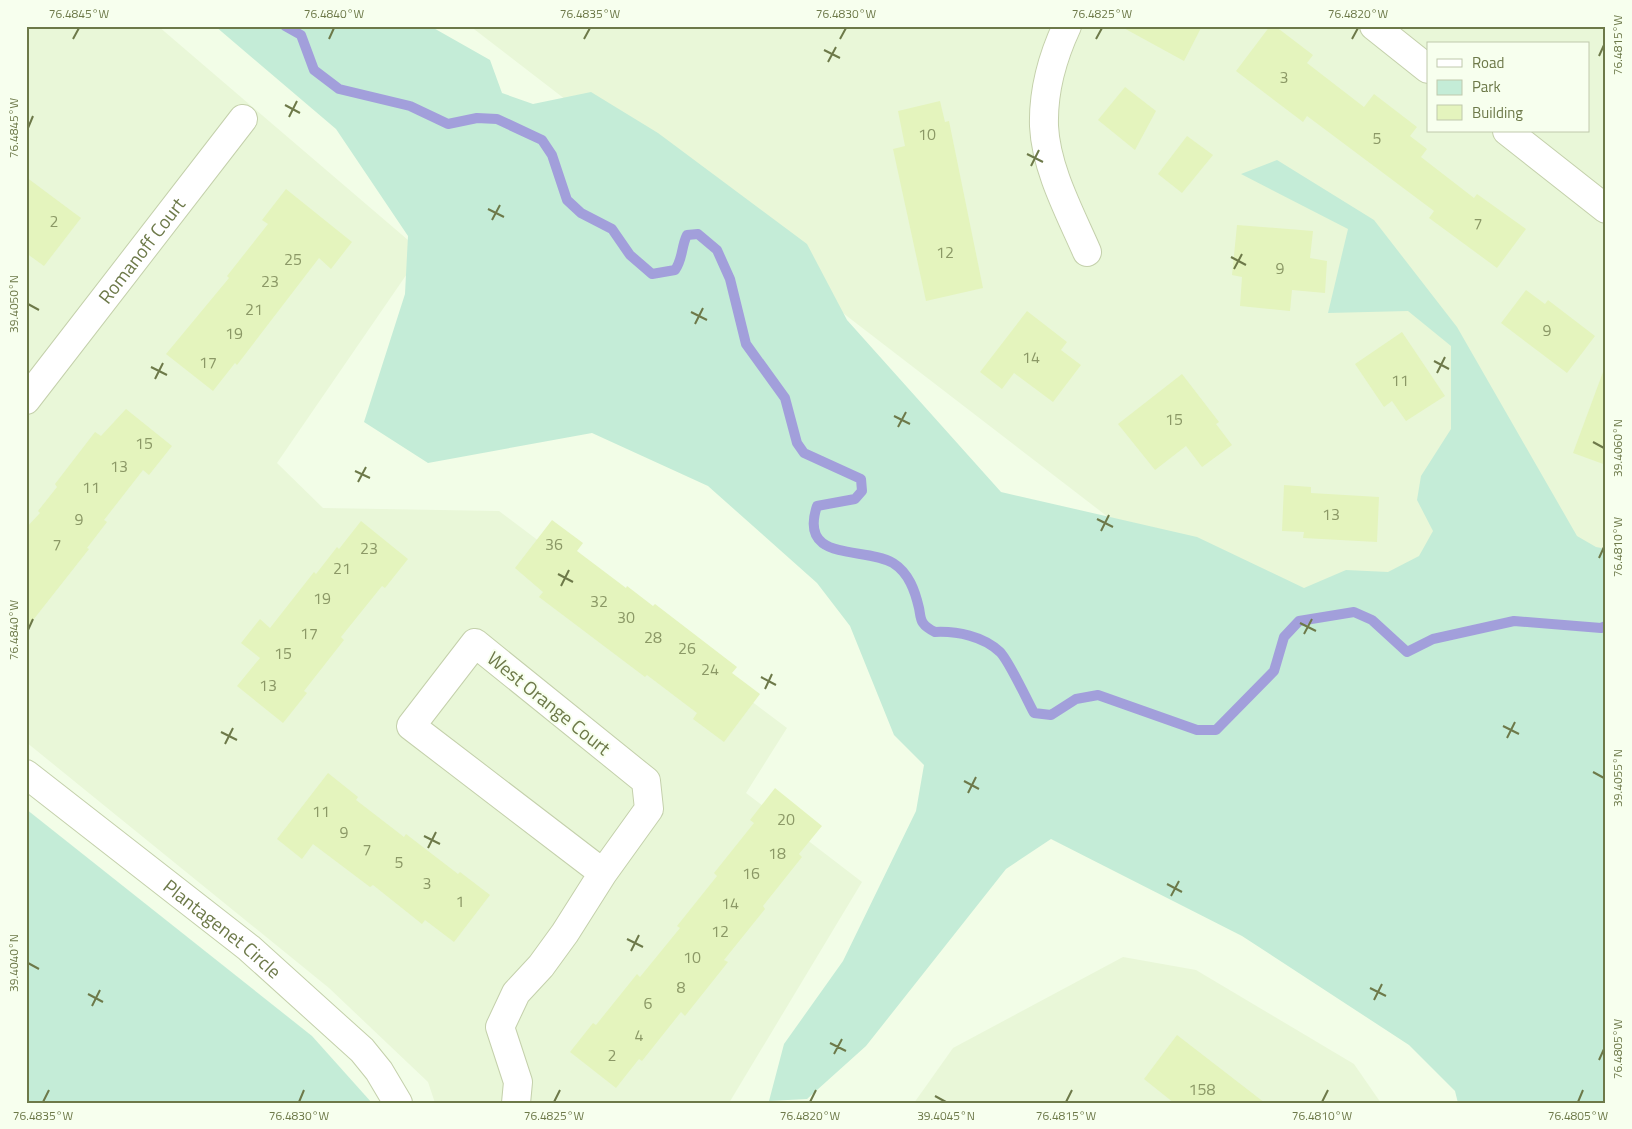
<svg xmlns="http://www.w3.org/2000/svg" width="1632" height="1129" font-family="'Titillium Web',sans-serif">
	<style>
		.residential { fill: #e9f7d8; fill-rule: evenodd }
		.green { fill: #c4ecd7 }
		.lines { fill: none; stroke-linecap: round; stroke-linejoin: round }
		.stream { stroke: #a29fdb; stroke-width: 10 }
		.building { fill: #e4f4bd }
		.minor-casing { stroke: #c4d0ab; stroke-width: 30 }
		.minor { stroke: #fff; stroke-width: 28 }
		.ticks { fill: none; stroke: #6d7949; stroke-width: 2 }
		.labels { text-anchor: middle; stroke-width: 4; stroke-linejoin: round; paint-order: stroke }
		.number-label { font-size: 16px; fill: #8b9866 }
		.street-label { font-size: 19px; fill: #6d7949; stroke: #f7ffee }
		.neatline { fill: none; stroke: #6d7949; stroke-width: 2 }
		.ticks-label { font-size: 12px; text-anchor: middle; fill: #6d7949 }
	</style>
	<rect width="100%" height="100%" fill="#f2fde7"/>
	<g class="residential">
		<path d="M26 26H158L422 252 277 463 323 508 499 511 787 728 746 793 862 882 729 1103H435L428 1082 329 988 26 742Z"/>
		<path d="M470 26H1606V549L1554 542 1259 607 1147 547ZM1428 44H1588V131H1428Z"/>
		<path d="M1123 957 1196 970 1354 1064 1381 1103H914L953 1048Z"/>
	</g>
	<g class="green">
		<path d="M215 26H430L490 60 502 93 533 104 591 92 658 133 807 244 847 320 1001 492 1197 537 1304 588 1346 570 1388 572 1419 556 1433 531 1417 500 1421 476 1451 429V346L1408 311 1328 313 1348 229 1241 174 1277 160 1374 220 1457 327 1577 536 1596 547 1606 549V1103H1458L1455 1091 1409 1045 1242 936 1051 839 1006 869 866 1046 807 1099 769 1101 784 1044 843 961 916 811 924 765 894 735 850 626 817 583 708 486 592 433 428 463 364 422 405 294 408 236 336 129Z"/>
		<path d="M26 809 312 1036 372 1103H26Z"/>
	</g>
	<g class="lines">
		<path class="stream" d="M285 26 301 35 314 70 339 89 410 106 448 124 477 118 497 119 542 140 552 155 567 200 581 213 612 229 630 255 652 274 675 270C683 259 681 247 687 235L698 234 717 250 730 279 746 344 785 398 797 443 804 453 861 479 862 491 855 499 817 506C798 563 864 546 893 563 909 573 915 591 919 608 920 612 920 619 923 623 925 626 931 630 935 632 957 631 983 636 1000 652 1009 661 1027 700 1034 713L1051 715 1076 699 1098 695 1197 730H1216L1274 671 1284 637 1299 621 1354 612 1372 620 1407 652 1433 639 1514 621 1601 628 1606 626"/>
	</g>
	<g class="building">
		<path d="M1120 26H1202L1184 61Z"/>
		<path d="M1270 26H1275L1313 55 1307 63 1364 107 1374 94 1417 127 1410 136 1427 149 1421 157 1474 198 1477 194 1526 229 1497 268 1429 218 1434 211 1307 116 1303 122 1236 71Z"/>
		<path d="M1125 87 1156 111 1135 150 1098 120Z"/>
		<path d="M940 101 945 122 949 121 983 288 926 301 893 149 905 146 898 111Z"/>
		<path d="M1187 136 1213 155 1182 193 1158 174Z"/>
		<path d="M26 177 81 218 44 266 26 253Z"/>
		<path d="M286 189 352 242 331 269 319 258 237 365 235 363 213 391 166 354 229 278 227 276 268 224 262 220Z"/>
		<path d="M1237 225 1313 231 1310 258 1327 261 1325 293 1292 290 1290 311 1240 306 1242 277 1232 275Z"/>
		<path d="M1526 290 1545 304 1548 300 1595 336 1567 373 1501 323Z"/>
		<path d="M1027 311 1067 342 1061 350 1081 365 1053 402 1014 373 1002 389 980 372Z"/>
		<path d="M1402 332 1445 396 1406 421 1392 401 1384 407 1355 364Z"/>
		<path d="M1603 372 1606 373V465L1573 453Z"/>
		<path d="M1182 374 1219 422 1216 424 1232 445 1202 467 1186 446 1155 470 1118 424Z"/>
		<path d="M126 409 172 446 149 475 143 470 104 520 107 522 87 548 89 549 26 629V528L40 513 38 511 57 487 55 484 95 432 101 436Z"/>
		<path d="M1284 485 1311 487V493L1379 497 1377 542 1303 538 1304 532 1282 531Z"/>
		<path d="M552 520 583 543 577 551 626 588 627 586 653 606 655 604 737 667 732 673 760 694 724 742 693 719 697 713 647 675 645 677 539 597 543 592 515 568Z"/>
		<path d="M361 521 408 559 385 588 382 586 341 637 344 640 304 691 307 693 283 723 237 686 260 658 241 643 260 619 270 628 314 572 316 574 337 547 339 549Z"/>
		<path d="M328 773 358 797 356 800 404 837 406 834 458 874 460 872 490 895 454 942 425 920 422 924 373 885 370 887 313 844 302 859 277 839Z"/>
		<path d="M775 788 822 826 799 854 802 857 763 906 765 909 724 960 728 962 685 1016 681 1012 642 1061 639 1059 616 1088 570 1052 593 1023 596 1025 637 974 640 977 680 928 677 926 717 876 714 873 754 823 750 820Z"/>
		<path d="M1177 1035 1265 1103H1174L1144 1079Z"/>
	</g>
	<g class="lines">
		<defs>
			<g id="minor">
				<path d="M1067 26C1053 56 1043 92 1044 126 1046 169 1070 213 1087 252"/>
				<path d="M1374 26 1428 69"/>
				<path d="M1507 131 1606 209"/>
				<path id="s1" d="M26 400 243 119"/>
				<path id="s2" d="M26 774 249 948 362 1050 379 1071 398 1103"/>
				<path d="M516 1103 518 1082 500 1027 516 993 541 966 565 933 603 873 649 809 646 781 475 643 411 726 603 873"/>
			</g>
		</defs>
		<use href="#minor" class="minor-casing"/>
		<use href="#minor" class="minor"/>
	</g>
	<path class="ticks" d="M73 39 79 28M329 39 334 28M584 39 590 28M840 39 846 28M1096 39 1102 28M1352 39 1358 28M824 50 840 58M1599 56 1604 45M828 62 836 47M285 105 300 113M289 117 297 101M28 128 33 116M1027 154 1043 162M1031 166 1039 150M488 209 504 217M492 220 500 205M1231 257 1246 265M1234 269 1242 254M28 304 39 310M691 312 707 320M695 324 703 308M1434 361 1449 369M151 367 167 375M1437 373 1445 357M155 379 163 363M894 416 910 424M898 427 906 412M1593 442 1604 448M355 471 370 478M358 482 366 467M1097 519 1113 527M1101 531 1109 515M1599 558 1604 547M558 574 573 582M561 586 569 570M1300 623 1316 631M28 630 33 619M1304 634 1312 619M761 677 776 685M765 689 772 674M1503 726 1519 734M221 732 237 740M1507 738 1515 722M225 744 233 728M1593 772 1604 778M964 781 979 789M968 793 976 777M424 836 440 844M428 848 436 832M1167 884 1182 892M1171 896 1179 881M627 939 643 947M631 951 639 935M28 963 39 969M1370 988 1386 996M88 994 103 1002M1374 1000 1382 984M92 1006 100 990M830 1043 846 1051M834 1054 842 1039M1599 1060 1604 1049M935 1096 946 1102M43 1102 49 1090M299 1102 304 1090M554 1102 560 1090M810 1102 816 1090M1066 1102 1072 1090M1322 1102 1328 1090M1578 1102 1583 1090"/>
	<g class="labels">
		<g class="number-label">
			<text x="1284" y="83">3</text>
			<text x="927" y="140">10</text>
			<text x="1377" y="144">5</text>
			<text x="54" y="227">2</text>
			<text x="1478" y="229">7</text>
			<text x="945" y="258">12</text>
			<text x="293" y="265">25</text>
			<text x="1280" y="274">9</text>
			<text x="270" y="287">23</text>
			<text x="254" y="315">21</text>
			<text x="1547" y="336">9</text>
			<text x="234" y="339">19</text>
			<text x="1031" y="363">14</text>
			<text x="208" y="368">17</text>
			<text x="1400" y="386">11</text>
			<text x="1174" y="425">15</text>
			<text x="144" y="449">15</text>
			<text x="119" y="472">13</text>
			<text x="91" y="493">11</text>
			<text x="1331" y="520">13</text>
			<text x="79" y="525">9</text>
			<text x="57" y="550">7</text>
			<text x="554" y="550">36</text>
			<text x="369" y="554">23</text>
			<text x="342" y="574">21</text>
			<text x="322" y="604">19</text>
			<text x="599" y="607">32</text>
			<text x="626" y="623">30</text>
			<text x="309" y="639">17</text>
			<text x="653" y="643">28</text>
			<text x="687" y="654">26</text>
			<text x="283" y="659">15</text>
			<text x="710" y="675">24</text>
			<text x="268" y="691">13</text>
			<text x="321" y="817">11</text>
			<text x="786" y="825">20</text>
			<text x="344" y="838">9</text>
			<text x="367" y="855">7</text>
			<text x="777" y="859">18</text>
			<text x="399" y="868">5</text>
			<text x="751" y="879">16</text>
			<text x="427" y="889">3</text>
			<text x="460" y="907">1</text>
			<text x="730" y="909">14</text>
			<text x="720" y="937">12</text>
			<text x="692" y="963">10</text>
			<text x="681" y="993">8</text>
			<text x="648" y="1009">6</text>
			<text x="639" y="1041">4</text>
			<text x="612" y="1061">2</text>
			<text x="1202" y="1095">158</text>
		</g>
		<g class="street-label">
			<text dy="7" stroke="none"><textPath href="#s1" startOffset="189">Romanoff Court</textPath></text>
			<text transform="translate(549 703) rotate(39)" y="7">West Orange Court</text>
			<text dy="7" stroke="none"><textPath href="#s2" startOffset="250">Plantagenet Circle</textPath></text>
		</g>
	</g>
	<rect width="1632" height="1129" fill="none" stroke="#f7ffee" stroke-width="55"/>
	<rect x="1427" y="42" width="162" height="90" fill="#f7ffee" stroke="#c0c9ac"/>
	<rect x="1437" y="59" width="25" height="8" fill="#ffffff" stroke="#c0c9ac"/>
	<text x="1472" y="68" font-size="15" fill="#6d7949">Road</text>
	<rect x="1437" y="80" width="25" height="15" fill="#c4ecd7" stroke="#c0c9ac"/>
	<text x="1472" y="92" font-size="15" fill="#6d7949">Park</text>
	<rect x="1437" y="105" width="25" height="15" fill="#e4f4bd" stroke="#c0c9ac"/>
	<text x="1472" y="118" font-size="15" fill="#6d7949">Building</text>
	<rect x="28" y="28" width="1576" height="1074" class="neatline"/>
	<g class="ticks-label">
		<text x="79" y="18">76.4845°W</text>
		<text x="334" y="18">76.4840°W</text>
		<text x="590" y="18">76.4835°W</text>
		<text x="846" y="18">76.4830°W</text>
		<text x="1102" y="18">76.4825°W</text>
		<text x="1358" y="18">76.4820°W</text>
		<text transform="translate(1618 45) rotate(-90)" y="4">76.4815°W</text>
		<text transform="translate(14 128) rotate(-90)" y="4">76.4845°W</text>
		<text transform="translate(14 304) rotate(-90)" y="4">39.4050°N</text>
		<text transform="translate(1618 448) rotate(-90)" y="4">39.4060°N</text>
		<text transform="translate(1618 547) rotate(-90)" y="4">76.4810°W</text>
		<text transform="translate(14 630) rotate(-90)" y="4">76.4840°W</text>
		<text transform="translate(1618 778) rotate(-90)" y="4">39.4055°N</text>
		<text transform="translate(14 963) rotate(-90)" y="4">39.4040°N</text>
		<text transform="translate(1618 1049) rotate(-90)" y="4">76.4805°W</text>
		<text x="43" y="1120">76.4835°W</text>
		<text x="299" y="1120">76.4830°W</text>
		<text x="554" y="1120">76.4825°W</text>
		<text x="810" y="1120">76.4820°W</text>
		<text x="946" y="1120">39.4045°N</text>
		<text x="1066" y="1120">76.4815°W</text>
		<text x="1322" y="1120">76.4810°W</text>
		<text x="1578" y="1120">76.4805°W</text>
	</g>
</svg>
